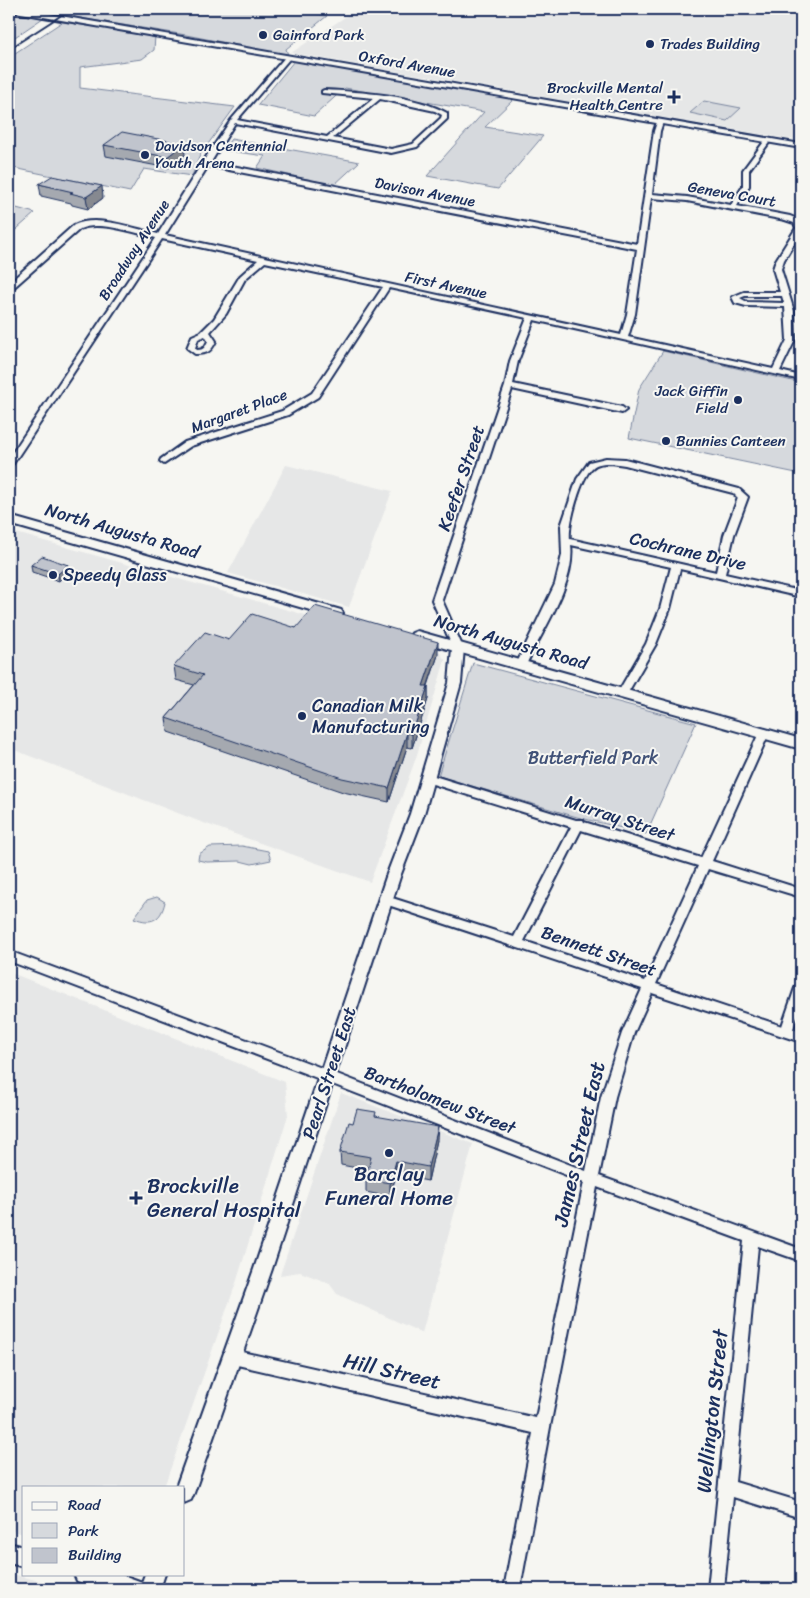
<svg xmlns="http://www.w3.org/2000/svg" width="810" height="1598" font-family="Sriracha,sans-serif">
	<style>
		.built { fill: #e6e7e7 }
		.green { fill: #d6d9dd; stroke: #78849e }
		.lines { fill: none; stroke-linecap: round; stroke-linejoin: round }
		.minor-casing { stroke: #1b2f5e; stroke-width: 4 }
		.tertiary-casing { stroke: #1b2f5e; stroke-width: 4 }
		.secondary-casing { stroke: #1b2f5e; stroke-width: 4 }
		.minor { fill: #f6f6f2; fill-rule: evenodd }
		.tertiary { fill: #f6f6f2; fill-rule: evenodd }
		.secondary { fill: #f6f6f2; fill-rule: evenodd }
		.rail { stroke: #1b2f5e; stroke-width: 2 }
		.wall { fill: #a5a9b0; stroke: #1b2f5e }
		.shaded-wall { fill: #868990; stroke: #1b2f5e }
		.building { fill: #c0c4cd; stroke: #1b2f5e }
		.poi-dot { fill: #1b2f5e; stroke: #f6f6f2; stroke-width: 2 }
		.labels { text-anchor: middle; stroke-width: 4; stroke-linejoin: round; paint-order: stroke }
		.far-poi-label { font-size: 15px; fill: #1b2f5e; stroke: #f6f6f2; text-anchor: start }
		.far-street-label { font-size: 15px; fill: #1b2f5e; stroke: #f6f6f2 }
		.street-label { font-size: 18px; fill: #1b2f5e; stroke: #f6f6f2 }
		.poi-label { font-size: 18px; fill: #1b2f5e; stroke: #f6f6f2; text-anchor: start }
		.park-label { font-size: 18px; fill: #405177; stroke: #f6f6f2 }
		.near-street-label { font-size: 21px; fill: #1b2f5e; stroke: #f6f6f2 }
		.near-poi-label { font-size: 21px; fill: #1b2f5e; stroke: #f6f6f2 }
	</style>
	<rect width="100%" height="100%" fill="#f6f6f2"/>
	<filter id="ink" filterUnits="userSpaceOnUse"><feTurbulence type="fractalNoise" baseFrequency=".02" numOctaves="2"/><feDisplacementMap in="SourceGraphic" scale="10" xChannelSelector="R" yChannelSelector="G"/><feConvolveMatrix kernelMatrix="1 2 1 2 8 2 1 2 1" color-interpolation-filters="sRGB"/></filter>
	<g filter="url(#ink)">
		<g class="built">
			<path d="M357 9H801V141L291 53Z"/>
			<path d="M286 465 392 491 349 607 228 573Z"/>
			<path d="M9 531 440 653 445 660 416 758 370 882 201 822 9 748Z"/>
			<path d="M9 972 285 1082 288 1115 237 1280 164 1487H24V1534L9 1530Z"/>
			<path d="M341 1093 473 1144 422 1333 337 1294 329 1283 300 1272 280 1275Z"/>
			<path d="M9 1573 69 1589H9Z"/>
		</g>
		<g class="green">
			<path d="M85 9H294L327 16 286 49 288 55 186 35 73 17Z"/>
			<path d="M9 12 43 18 9 41Z"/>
			<path d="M62 22 155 36 154 50 142 59 80 67V88L235 107 200 155 192 176 144 169 130 192 9 167V57Z"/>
			<path d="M294 61 514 99 485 127 543 136 498 189 427 176 484 112 345 88 314 116 258 105Z"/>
			<path d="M704 101 741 108 727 121 690 113Z"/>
			<path d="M231 139 355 161 359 162 334 185 257 168 265 156 223 150Z"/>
			<path d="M9 206 35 213 9 236Z"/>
			<path d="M663 351 801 383V474L629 438 639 389Z"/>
			<path d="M473 663 696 723 646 834 577 817 438 776Z"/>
			<path d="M242 846 268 851 271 860 252 864 240 861 207 862 198 860 199 854 210 847Z"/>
			<path d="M157 897 165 902C161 920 152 925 134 918L147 900Z"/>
		</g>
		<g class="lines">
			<defs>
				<g id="minor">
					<path d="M286 56 291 57 237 120 327 137 374 98 322 93V91L324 90C361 92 415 95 447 113V119L417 147 391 153 235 123 211 162 637 244 654 131 657 122 660 120 663 122 660 131 652 194 687 197 731 205 743 186V170L766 139 768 138 771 140 749 170V186L737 206 790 216 800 220 801 223V232L784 260 781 269 794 311 795 340 780 371 801 376V380L534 320 518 361 513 384 622 407 626 410 622 413 512 389 442 600 463 648 462 650H454L453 648 432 600 505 386 510 361 527 318 389 288 318 397 288 415 191 446 164 464 160 461 161 459 185 442 282 411 312 393 383 287 265 262 245 279 226 314 210 332 216 341C211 352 207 354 195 354L187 348 192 336 201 332 214 319 240 276 258 260 162 239 13 464 9 467V458L156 238C136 233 97 220 80 229L12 289H9V283L74 225C97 214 135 229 158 234L202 163 231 120ZM380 99 435 111 442 115 441 118 413 144 391 149 333 138ZM208 166 637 249 627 314 621 335 165 235ZM651 198 687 201 785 220 794 223 796 228 776 260 773 269 780 292H744L732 297 735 303 746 306 785 307 787 340 773 369 628 337 635 314ZM745 296H782L784 303 747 302 740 298ZM205 336 208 341C205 347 204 350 197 350L195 348 198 339Z"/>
					<path d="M606 458 625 459 739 489 748 497 734 535 725 574 801 591V597L680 569 670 609 656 644 627 694 622 697 617 694 646 644 660 609 671 567 571 545C576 583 542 631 526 665L521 668 516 665 555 584 562 555 561 526 577 479 589 462ZM611 463 625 465 733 493 738 498 724 535 716 572 570 539C568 524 581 478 592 468 597 463 604 463 611 463Z"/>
					<path d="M764 729 769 733 712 861 801 889V897L708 869 656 984 782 1026 795 988 797 985 801 983V1006L793 1029 801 1032V1042L652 993 634 1033 615 1097 599 1176 801 1249V1261L758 1246 735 1482 801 1502V1518L733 1497 724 1589H708L744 1241 597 1187 550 1427 520 1589H504L533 1433 233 1364 228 1362 225 1357 228 1352 233 1350 536 1418 584 1182 304 1073 9 961V951L314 1065 586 1171 601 1097 622 1033 642 989 382 903 380 900 382 897 386 896 514 937 571 827 423 781 421 778 427 774 431 775 576 820H583L584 822 701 858 759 733ZM581 830 698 866 645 981 524 941Z"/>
				</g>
				<g id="tertiary">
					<path d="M9 9H20L801 144V148L9 11Z"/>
					<path d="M458 644 464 648 461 683 424 814 401 874 272 1269 194 1493 191 1500 184 1503V1487H176L254 1269 387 874 410 814 449 683 452 648Z"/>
					<path d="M9 1543 24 1547V1567L9 1563Z"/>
					<path d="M74 1574H120L142 1582 145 1574H165L160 1589H101L77 1581Z"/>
				</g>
				<g id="secondary">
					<path d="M9 516 341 610 343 613 341 616H331L9 524Z"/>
					<path d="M417 631 801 739V749L412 639 410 636 412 633Z"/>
				</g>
			</defs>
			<use href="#minor" class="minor-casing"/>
			<use href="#tertiary" class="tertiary-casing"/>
			<use href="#secondary" class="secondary-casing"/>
			<use href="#minor" class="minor"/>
			<use href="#tertiary" class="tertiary"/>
			<use href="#secondary" class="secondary"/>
			<path class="rail" d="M9 49 71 9"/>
		</g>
		<g class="wall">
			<path d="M104 145 185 155 168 168 106 156Z"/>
			<path d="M39 184 103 198 88 209 72 205 71 203 41 196Z"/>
			<path d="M31 565H68L69 571 59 581 32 572Z"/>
			<path d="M296 628 438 655 428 686V699L412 748 407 747 389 802 343 792 168 732 166 718 194 685 176 680 174 666 229 640Z"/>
			<path d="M376 1116 437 1140 428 1181 396 1175 390 1197 366 1192V1179L368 1170 341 1165 340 1152 353 1123Z"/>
		</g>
		<g class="shaded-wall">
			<path d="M184 144 185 155 168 168 167 157Z"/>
			<path d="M102 186 103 198 88 209 86 197Z"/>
			<path d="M68 565 69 571 59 581 58 574Z"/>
			<path d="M438 642V655L423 699V686Z"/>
			<path d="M428 686V699L412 748V734Z"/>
			<path d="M407 733V747L389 802V788Z"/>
			<path d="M438 1127 437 1140 428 1181V1167Z"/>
			<path d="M396 1161V1175L390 1197V1183Z"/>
		</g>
		<g class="building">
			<path d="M122 132 184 144 167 157 104 145Z"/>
			<path d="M52 176 102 186 86 197 70 193 73 192 39 184Z"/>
			<path d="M42 556 68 565 58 574 31 565Z"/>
			<path d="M315 606 438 642 423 686H428L412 734 407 733 389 788 342 778 166 718 203 675 174 666 205 632 229 640 252 614 296 628Z"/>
			<path d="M357 1109 376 1112 375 1116 438 1127 428 1167 396 1161 390 1183 366 1179 371 1157 340 1152 349 1122 353 1123Z"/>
		</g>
	</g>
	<g class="poi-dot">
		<circle cx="263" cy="35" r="5"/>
		<circle cx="650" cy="44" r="5"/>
		<path d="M671.5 89.5h5v5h5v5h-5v5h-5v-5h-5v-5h5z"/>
		<circle cx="145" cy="155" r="5"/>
		<circle cx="738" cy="400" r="5"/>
		<circle cx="666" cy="441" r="5"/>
		<circle cx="53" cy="575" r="5"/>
		<circle cx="302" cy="716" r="5"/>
		<circle cx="389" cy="1153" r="5"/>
		<path d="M133.5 1190.5h5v5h5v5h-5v5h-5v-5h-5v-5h5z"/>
	</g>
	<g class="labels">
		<g class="far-poi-label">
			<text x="273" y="40">Gainford Park</text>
			<text x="660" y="49">Trades Building</text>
			<text x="663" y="93" text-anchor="end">Brockville Mental<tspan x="663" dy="17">Health Centre</tspan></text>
			<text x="155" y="151">Davidson Centennial<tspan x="155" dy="17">Youth Arena</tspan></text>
			<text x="728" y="396" text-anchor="end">Jack Giffin<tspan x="728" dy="17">Field</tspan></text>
			<text x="676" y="446">Bunnies Canteen</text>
		</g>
		<g class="far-street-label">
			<text transform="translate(407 64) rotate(10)" y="5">Oxford Avenue</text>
			<text transform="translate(425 192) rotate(11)" y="5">Davison Avenue</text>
			<text transform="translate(732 194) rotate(10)" y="5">Geneva Court</text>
			<text transform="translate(134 250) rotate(-57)" y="5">Broadway Avenue</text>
			<text transform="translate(446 285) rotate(12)" y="5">First Avenue</text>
			<text transform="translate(239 411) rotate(-20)" y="5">Margaret Place</text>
		</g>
		<g class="street-label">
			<text transform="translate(461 478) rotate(-71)" y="6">Keefer Street</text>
			<text transform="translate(122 531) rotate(16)" y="6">North Augusta Road</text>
			<text transform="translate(688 551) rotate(13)" y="6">Cochrane Drive</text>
			<text transform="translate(511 642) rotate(16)" y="6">North Augusta Road</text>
			<text transform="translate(620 818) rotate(18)" y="6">Murray Street</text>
			<text transform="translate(599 951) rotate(19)" y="6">Bennett Street</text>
			<text transform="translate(329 1073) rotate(-72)" y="6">Pearl Street East</text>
			<text transform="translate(440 1100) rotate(21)" y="6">Bartholomew Street</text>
		</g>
		<g class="poi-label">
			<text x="63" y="581">Speedy Glass</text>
			<text x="312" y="712">Canadian Milk<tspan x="312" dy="21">Manufacturing</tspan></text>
		</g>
		<g class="park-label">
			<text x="593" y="764">Butterfield Park</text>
		</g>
		<g class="near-street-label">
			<text transform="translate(579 1144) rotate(-77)" y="7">James Street East</text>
			<text transform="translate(392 1371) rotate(13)" y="7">Hill Street</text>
			<text transform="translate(712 1411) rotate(-84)" y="7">Wellington Street</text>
		</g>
		<g class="near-poi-label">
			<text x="389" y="1181">Barclay<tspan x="389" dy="24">Funeral Home</tspan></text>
			<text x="147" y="1193" text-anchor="start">Brockville<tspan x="147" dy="24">General Hospital</tspan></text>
		</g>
	</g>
	<rect width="810" height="1598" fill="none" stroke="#f6f6f2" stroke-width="30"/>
	<rect x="15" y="15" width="780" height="1568" fill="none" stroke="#1b2f5e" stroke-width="2" filter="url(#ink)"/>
	<rect x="22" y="1486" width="162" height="90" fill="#f6f6f2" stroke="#9ea6b7"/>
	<rect x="32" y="1502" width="25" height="8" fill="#f6f6f2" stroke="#9ea6b7"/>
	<text x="68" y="1510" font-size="15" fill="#1b2f5e">Road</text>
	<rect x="32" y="1523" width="25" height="15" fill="#d6d9dd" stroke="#9ea6b7"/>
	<text x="68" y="1536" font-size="15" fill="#1b2f5e">Park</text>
	<rect x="32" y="1548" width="25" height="15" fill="#c0c4cd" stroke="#9ea6b7"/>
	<text x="68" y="1560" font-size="15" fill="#1b2f5e">Building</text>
</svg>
